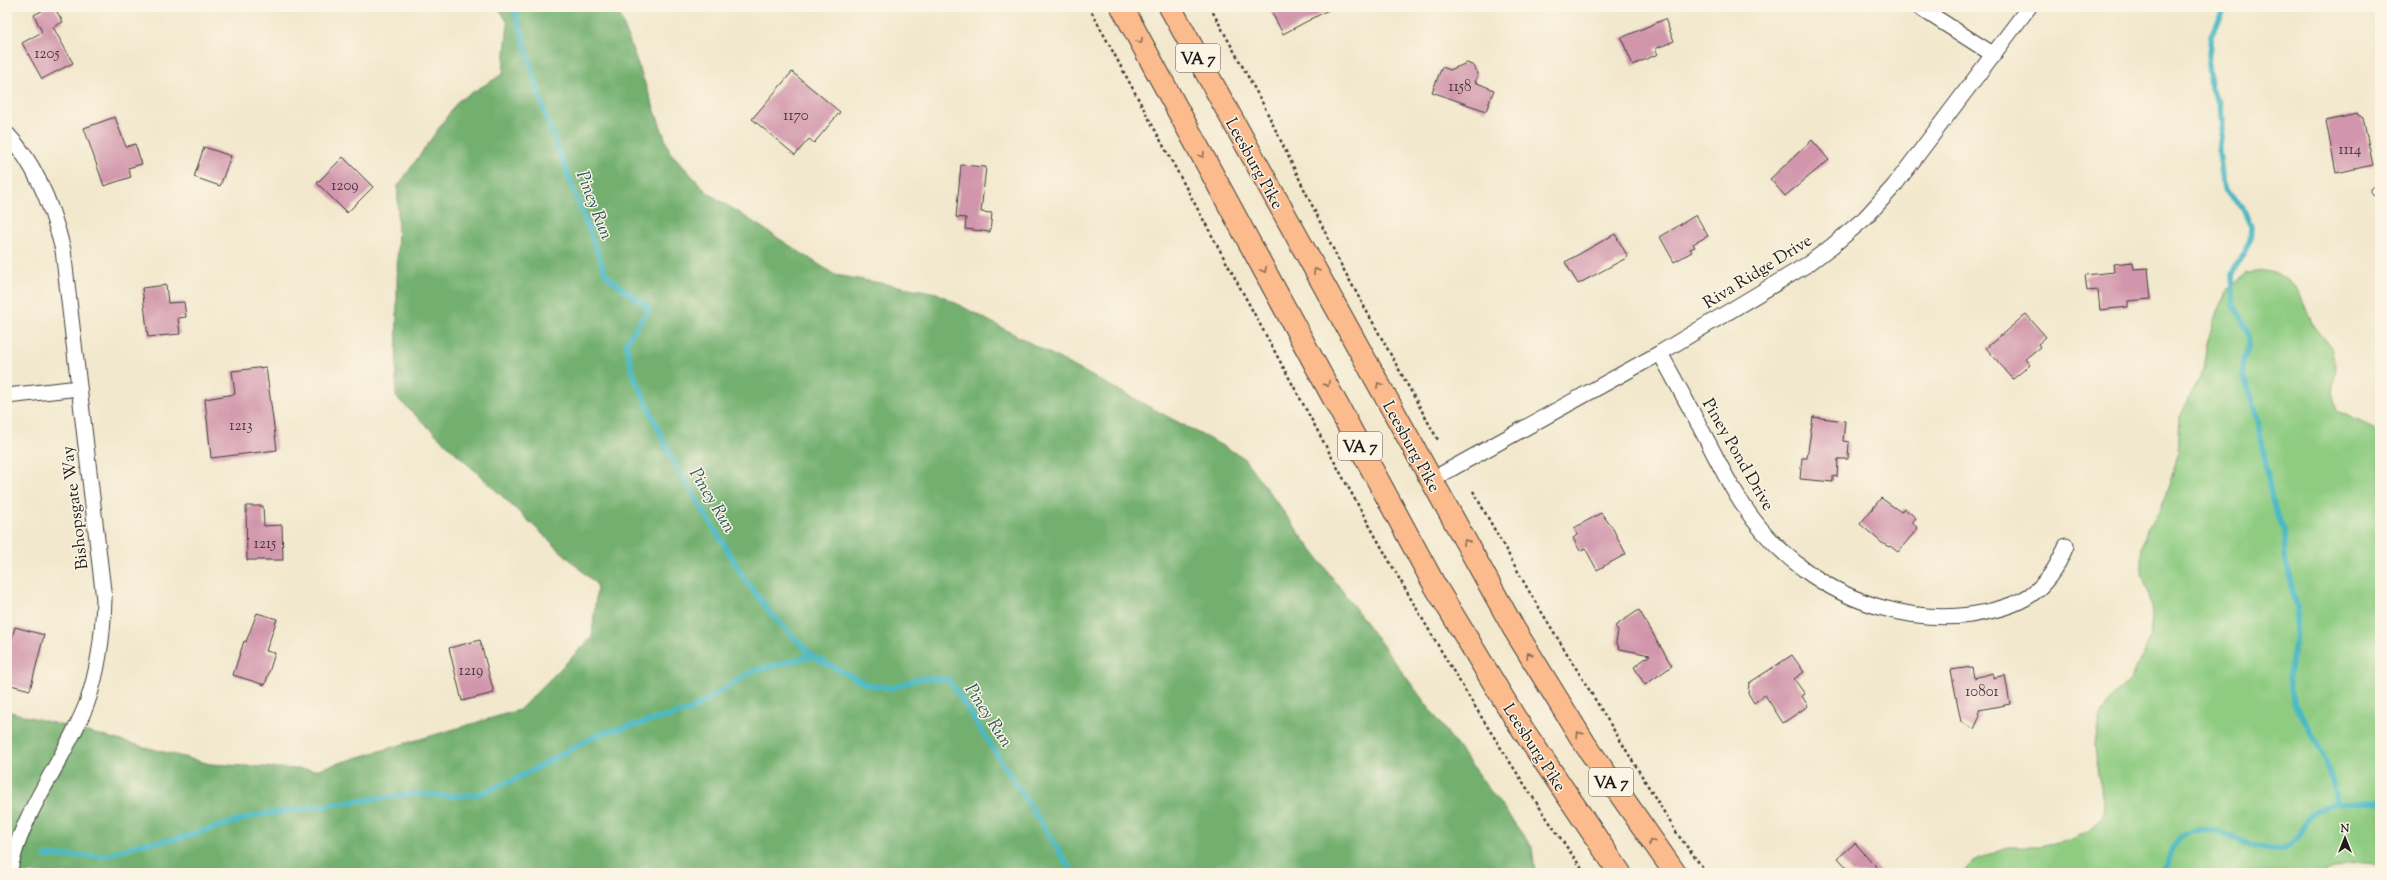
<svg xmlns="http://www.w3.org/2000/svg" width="2387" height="880" font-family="'Sorts Mill Goudy',serif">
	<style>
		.green { fill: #8fcc82; stroke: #56744f }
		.forest { fill: #73b070; stroke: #486646 }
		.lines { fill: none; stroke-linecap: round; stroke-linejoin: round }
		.stream { stroke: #4bb9c4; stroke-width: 5.5 }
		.building { fill: #d196ac }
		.service-casing { stroke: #3c3b37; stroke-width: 9 }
		.minor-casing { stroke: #3c3b37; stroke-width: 17 }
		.trunk-casing { stroke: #3c3b37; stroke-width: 24 }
		.path { stroke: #3c3b37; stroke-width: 2.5; stroke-dasharray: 3 3; stroke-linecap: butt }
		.service { stroke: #fff; stroke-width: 7 }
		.minor { stroke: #fff; stroke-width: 15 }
		.trunk { stroke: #fbbb8d; stroke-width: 22 }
		.oneway { stroke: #8c6c54 }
		.labels { text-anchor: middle; stroke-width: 3; stroke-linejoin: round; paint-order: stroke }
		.number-label { font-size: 15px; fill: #493a40 }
		.shield { fill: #fcf5e5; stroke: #5f5d58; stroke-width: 1 }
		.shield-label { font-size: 16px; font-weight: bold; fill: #1c1c1c }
		.street-label { font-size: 17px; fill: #1c1c1c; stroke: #fcf5e5 }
		.water-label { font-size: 18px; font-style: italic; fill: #2f5b5f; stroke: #fcf5e5 }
	</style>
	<rect width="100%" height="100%" fill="#fcf5e5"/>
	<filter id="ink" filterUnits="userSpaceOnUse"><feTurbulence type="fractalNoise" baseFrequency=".025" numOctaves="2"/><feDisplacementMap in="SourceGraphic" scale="8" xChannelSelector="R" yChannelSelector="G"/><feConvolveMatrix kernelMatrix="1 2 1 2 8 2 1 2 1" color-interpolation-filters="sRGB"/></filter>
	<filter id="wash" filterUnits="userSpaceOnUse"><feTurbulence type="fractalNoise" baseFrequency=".012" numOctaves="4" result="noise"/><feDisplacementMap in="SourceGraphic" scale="16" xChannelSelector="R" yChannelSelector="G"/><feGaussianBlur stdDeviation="0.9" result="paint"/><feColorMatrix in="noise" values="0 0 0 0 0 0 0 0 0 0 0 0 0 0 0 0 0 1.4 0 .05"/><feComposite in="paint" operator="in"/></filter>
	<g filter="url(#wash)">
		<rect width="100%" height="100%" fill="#f2e8cd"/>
		<path class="green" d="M2265 271 2278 274 2296 287 2312 323 2331 347 2336 369 2332 392 2337 411 2380 431V866C2367 857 2335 865 2322 873H1962L1976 860 1996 851 2008 847H2038L2068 841 2088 831 2104 814 2105 803 2098 776 2095 744 2099 721 2111 698 2130 679 2144 654 2150 634 2153 610 2142 573V548L2147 529 2161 509 2172 476 2178 454 2180 417 2203 371 2207 343 2217 311 2228 289 2247 273Z"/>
		<path class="forest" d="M498 7H617L670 152 707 192 835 275 937 293 1243 457 1532 847 1535 873H7V711L210 764 315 770 519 710 592 637 597 585 396 397 398 186 458 101 503 74 508 23Z"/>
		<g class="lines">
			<g class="stream">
				<path d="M514 7 546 117 606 275 649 309 626 342 632 371 671 457 744 578 772 615 812 656 868 685 892 688 921 678 949 680 1073 873"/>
				<path d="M2225 7 2211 35 2208 64 2210 87 2219 102 2223 121 2219 152 2224 189 2243 208 2251 226 2250 241 2232 274 2234 305 2249 336V347L2243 360V375L2251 396 2262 442 2272 500 2284 531 2285 557 2297 608 2295 643 2289 677 2293 702 2316 740 2334 784 2336 802"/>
				<path d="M45 856H106L137 845 176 839 258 815 409 794 455 796 479 794 514 780 599 734 689 711 753 671 812 656"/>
				<path d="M2163 873C2168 862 2173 843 2183 836 2215 815 2246 852 2279 849 2300 847 2303 816 2320 808 2340 799 2360 806 2380 802"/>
			</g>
		</g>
		<g id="blocks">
			<g class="building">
				<path d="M49 7H54L63 22 53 27 73 63 42 79 22 43 42 32 34 15Z"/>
				<path d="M1269 7H1334L1283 34Z"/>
				<path d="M1665 19 1674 41 1655 49 1658 54 1633 65 1621 38Z"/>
				<path d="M1467 63 1474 66 1478 74 1475 82 1494 90 1486 111 1432 92 1442 67 1450 70Z"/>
				<path d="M792 72 840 112 814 143 809 139 795 155 752 119Z"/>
				<path d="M2357 114 2363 118 2373 165 2336 173 2326 121Z"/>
				<path d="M115 117 126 147 135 144 142 164 128 168 131 177 104 186 84 128Z"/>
				<path d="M1812 140 1829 160 1785 196 1770 179Z"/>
				<path d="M204 147 231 156 220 186 194 177Z"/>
				<path d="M343 157 373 187 347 213 317 183Z"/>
				<path d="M961 165 986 167 981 212 992 213 990 232 965 229 966 218 956 217Z"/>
				<path d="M1696 215 1708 236 1693 244 1695 247 1690 249 1692 252 1674 262 1660 237Z"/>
				<path d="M1615 234 1628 257 1578 284 1565 262Z"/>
				<path d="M2133 262 2134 269 2148 268 2151 299 2128 301V307L2100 310 2098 290 2087 291 2085 275 2114 272 2113 264Z"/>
				<path d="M166 285 168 303 184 302 186 317 178 318 180 334 148 337 142 288Z"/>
				<path d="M2026 314 2046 337 2038 344 2040 347 2025 359 2030 365 2013 379 1986 348Z"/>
				<path d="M266 367 277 450 211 458 205 399 235 394 232 371Z"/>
				<path d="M1813 417 1845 421 1843 441 1849 442 1848 459H1838L1837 477 1833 476V482L1800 479 1802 458H1807Z"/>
				<path d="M1881 498 1901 512 1904 508 1916 518 1912 523 1918 528 1898 552 1890 546 1889 547 1882 543 1860 524Z"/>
				<path d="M246 506H263L264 526 282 525 283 560H247Z"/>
				<path d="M1601 513 1612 527 1626 554 1597 570 1585 548 1580 551 1573 538 1578 535 1574 528Z"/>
				<path d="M1639 610 1672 666 1645 685 1634 667 1650 655 1620 649 1616 642 1618 631 1615 626Z"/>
				<path d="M257 613 277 619 266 651 275 653 265 685 233 675 244 641 246 642Z"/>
				<path d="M15 627 44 635 30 690 7 684V657Z"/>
				<path d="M480 640 494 693 462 701 449 648Z"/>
				<path d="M1792 655 1804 672 1794 679 1805 694 1802 696 1808 706 1783 723 1765 695 1754 703 1748 693 1749 683Z"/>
				<path d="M1972 667 1974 678 1993 673V678L2005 675 2010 704 1979 710 1980 716 1974 729 1961 722 1951 670Z"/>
				<path d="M1855 843 1882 873H1852L1838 858Z"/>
			</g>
		</g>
	</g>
	<g filter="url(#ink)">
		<use href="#blocks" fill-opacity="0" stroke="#3c3b37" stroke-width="1"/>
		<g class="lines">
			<defs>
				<path id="service" d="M2374 191 2380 194"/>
				<g id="minor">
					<path d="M1919 7 1994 55"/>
					<path d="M7 134C37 165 53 209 63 250L104 599C103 635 99 669 87 703 64 762 22 810 9 873"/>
					<path d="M1660 353C1677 384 1694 415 1710 446 1720 465 1729 484 1741 502 1774 553 1824 592 1883 608 1911 616 1941 619 1970 615 2020 607 2046 595 2066 546"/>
					<path d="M7 396 79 388"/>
					<path d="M1431 480 1660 353 1808 264 1832 246 1865 218 1894 186 2029 7"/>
				</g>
				<g id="trunk">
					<path d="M1122 7 1434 584 1515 718 1620 873"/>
					<path d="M1170 7 1514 629 1585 744 1675 873"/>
				</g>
			</defs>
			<use href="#service" class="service-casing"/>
			<use href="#minor" class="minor-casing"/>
			<use href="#trunk" class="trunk-casing"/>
			<g class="path">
				<path d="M1089 7C1157 134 1225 260 1294 387 1383 553 1475 719 1585 873"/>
				<path d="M1210 7 1263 104 1340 263 1438 440"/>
				<path d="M1473 491 1530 593 1678 835 1707 873"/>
			</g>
			<use href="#service" class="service"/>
			<use href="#minor" class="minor"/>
			<use href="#trunk" class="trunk"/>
		</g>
		<defs><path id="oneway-chevron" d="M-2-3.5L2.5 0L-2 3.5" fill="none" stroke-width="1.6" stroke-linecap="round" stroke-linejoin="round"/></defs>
		<g class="oneway">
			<use href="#oneway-chevron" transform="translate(1140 41) rotate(61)"/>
			<use href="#oneway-chevron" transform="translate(1202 155) rotate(61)"/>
			<use href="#oneway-chevron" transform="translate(1264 270) rotate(61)"/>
			<use href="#oneway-chevron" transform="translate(1316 271) rotate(-119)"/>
			<use href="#oneway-chevron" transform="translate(1327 384) rotate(61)"/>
			<use href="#oneway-chevron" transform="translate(1379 385) rotate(-119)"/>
			<use href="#oneway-chevron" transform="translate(1466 542) rotate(-119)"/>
			<use href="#oneway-chevron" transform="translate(1529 655) rotate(-121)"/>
			<use href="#oneway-chevron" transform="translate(1579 734) rotate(-123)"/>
			<use href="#oneway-chevron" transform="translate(1651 842) rotate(-124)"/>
		</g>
	</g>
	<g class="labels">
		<g class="number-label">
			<text x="47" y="58">1205</text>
			<text x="1460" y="91">1158</text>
			<text x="796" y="120">1170</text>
			<text x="2350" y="154">1114</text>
			<text x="345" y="190">1209</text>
			<text x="241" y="430">1213</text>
			<text x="265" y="548">1215</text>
			<text x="471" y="675">1219</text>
			<text x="1982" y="696">10801</text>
		</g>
		<g class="shield">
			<rect x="1176" y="44" width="44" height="28" rx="3"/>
			<rect x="1338" y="432" width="44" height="28" rx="3"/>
			<rect x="1589" y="768" width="44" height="28" rx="3"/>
		</g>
		<g class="shield-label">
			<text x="1198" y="64">VA 7</text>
			<text x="1360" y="452">VA 7</text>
			<text x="1611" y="788">VA 7</text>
		</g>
		<g class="street-label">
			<text transform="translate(1255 163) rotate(61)" y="6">Leesburg Pike</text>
			<text transform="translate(1757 271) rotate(-32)" y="6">Riva Ridge Drive</text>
			<text transform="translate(1412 446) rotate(61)" y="6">Leesburg Pike</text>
			<text transform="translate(1739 454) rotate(60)" y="6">Piney Pond Drive</text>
			<text transform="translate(74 508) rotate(-97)" y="6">Bishopsgate Way</text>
			<text transform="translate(1535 747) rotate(57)" y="6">Leesburg Pike</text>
		</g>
		<g class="water-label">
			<text transform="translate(595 205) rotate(69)" y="6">Piney Run</text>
			<text transform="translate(713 500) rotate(59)" y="6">Piney Run</text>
			<text transform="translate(989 715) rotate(57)" y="6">Piney Run</text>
		</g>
	</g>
	<rect width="2387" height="880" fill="none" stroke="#fcf5e5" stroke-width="24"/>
	<g transform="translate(2345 838)" stroke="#fcf5e5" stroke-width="3" paint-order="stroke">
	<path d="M0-3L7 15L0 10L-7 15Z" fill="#1c1c1c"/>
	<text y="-6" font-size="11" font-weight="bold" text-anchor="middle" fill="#1c1c1c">N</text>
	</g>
</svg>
